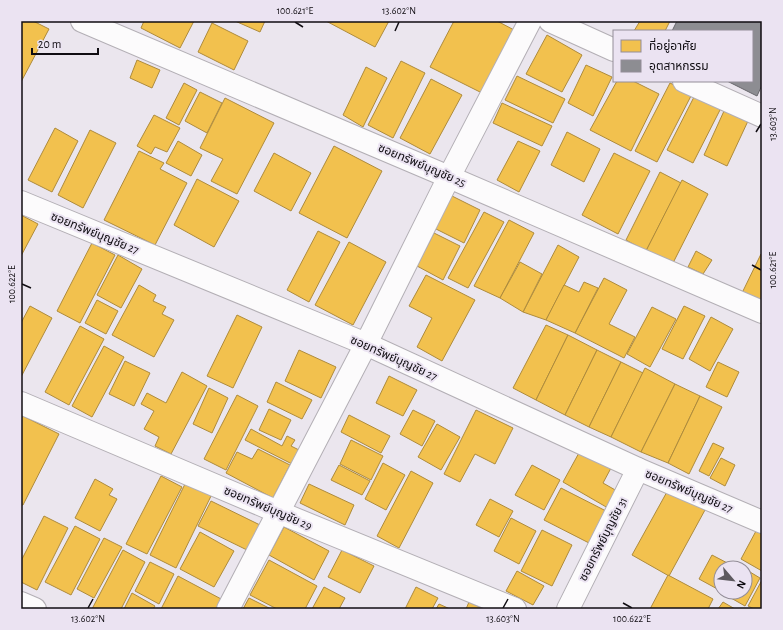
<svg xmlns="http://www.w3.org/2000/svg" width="783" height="630" font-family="'Alegreya Sans','Noto Sans Thai',sans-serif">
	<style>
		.homes { fill: #f2c14e; stroke: #ae8b3c }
		.industry { fill: #8d8d92; stroke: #68676c }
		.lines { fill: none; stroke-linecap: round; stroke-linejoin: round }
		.street-casing { stroke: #b3afb5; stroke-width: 24 }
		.street { stroke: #fcfbfc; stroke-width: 22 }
		.ticks { fill: none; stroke: #100d12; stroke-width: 1.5 }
		.labels { text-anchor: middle; stroke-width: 4; stroke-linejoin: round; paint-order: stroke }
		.street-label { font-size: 12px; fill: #100d12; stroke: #ebe3f2 }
		.neatline { fill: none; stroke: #100d12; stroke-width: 1.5 }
		.ticks-label { font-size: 10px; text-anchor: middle; fill: #100d12 }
	</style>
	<rect width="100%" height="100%" fill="#ebe6ee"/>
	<g class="homes">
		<path d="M21 21H33L49 29 21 82Z"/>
		<path d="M144 21H194L180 48 141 28Z"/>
		<path d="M235 21H265L260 32Z"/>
		<path d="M326 21H389L375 47Z"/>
		<path d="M454 21H497L516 31 484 94 430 67Z"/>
		<path d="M640 21H670L665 31H634Z"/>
		<path d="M212 23 248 41 234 70 198 52Z"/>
		<path d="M547 35 582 55 562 92 526 74Z"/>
		<path d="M137 60 160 70 152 88 130 78Z"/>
		<path d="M401 61 425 73 393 138 368 125Z"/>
		<path d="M586 65 612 77 593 116 568 103Z"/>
		<path d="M366 67 387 78 363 127 343 115Z"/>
		<path d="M517 76 565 99 553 123 505 100Z"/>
		<path d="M431 79 462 95 430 154 400 138Z"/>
		<path d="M617 81H633L659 94 631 151 590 130Z"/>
		<path d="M184 83 197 90 179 125 166 118Z"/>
		<path d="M670 83 692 94 657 162 635 151Z"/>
		<path d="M200 92 222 103 207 133 185 121Z"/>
		<path d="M695 95 721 108 693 163 667 150Z"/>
		<path d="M225 98 274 123 237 194 211 181 223 159 200 148Z"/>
		<path d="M502 103 552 126 542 146 493 123Z"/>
		<path d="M724 111 748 121 727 166 704 155Z"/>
		<path d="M154 115 180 128 167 152 155 147 151 154 137 146Z"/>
		<path d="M55 128 78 141 52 192 28 180Z"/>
		<path d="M90 130 116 143 83 208 58 195Z"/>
		<path d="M567 132 600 149 584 182 551 165Z"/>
		<path d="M178 141 202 155 191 176 166 163Z"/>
		<path d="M518 141 540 151 519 192 497 180Z"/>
		<path d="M334 146 382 171 347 238 299 213Z"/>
		<path d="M139 151 164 163 160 169 187 183 155 245 104 220Z"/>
		<path d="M274 153 311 173 291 211 254 191Z"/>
		<path d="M614 153 650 171 618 234 582 215Z"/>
		<path d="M660 172 681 183 646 251 626 240Z"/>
		<path d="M197 179 239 201 214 247 174 225Z"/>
		<path d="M682 180 708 194 673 263 646 251Z"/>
		<path d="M450 195 480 210 464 243 434 228Z"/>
		<path d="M484 212 504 222 468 288 448 278Z"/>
		<path d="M21 215 38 224 21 256Z"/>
		<path d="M509 220 534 233 500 298 474 286Z"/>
		<path d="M318 231 340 242 309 302 287 290Z"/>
		<path d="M434 233 460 246 443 280 417 266Z"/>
		<path d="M349 242 386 262 353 325 315 305Z"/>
		<path d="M92 243 115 255 80 323 57 311Z"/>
		<path d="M558 245 579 257 546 320 523 312Z"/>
		<path d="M696 251 712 260 703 274 688 267Z"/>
		<path d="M761 254 762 300 760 303 742 293Z"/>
		<path d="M118 255 142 269 121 308 97 295Z"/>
		<path d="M520 262 542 274 523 312 500 298Z"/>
		<path d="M426 275 475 300 442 361 417 347 432 318 409 306Z"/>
		<path d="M604 278 627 290 609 324 635 337 624 358 575 333Z"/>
		<path d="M584 282 598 288 575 333 546 320 564 285 579 292Z"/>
		<path d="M139 285 156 295 153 301 166 307 162 314 174 320 154 357 112 335Z"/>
		<path d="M97 300 118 311 106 334 85 323Z"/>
		<path d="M30 306 52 318 21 377V323Z"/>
		<path d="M684 306 705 316 683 359 662 349Z"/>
		<path d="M652 307 676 319 650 367 627 354Z"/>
		<path d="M237 315 262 327 233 388 207 376Z"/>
		<path d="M711 317 733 329 710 371 689 359Z"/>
		<path d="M546 325 568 335 536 400 513 388Z"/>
		<path d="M80 326 104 339 69 405 45 392Z"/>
		<path d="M568 335 597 350 565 415 536 400Z"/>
		<path d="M104 346 124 357 92 417 72 406Z"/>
		<path d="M299 350 336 367 321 398 285 381Z"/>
		<path d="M597 350 621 362 589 427 565 415Z"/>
		<path d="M125 361 150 373 134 406 109 394Z"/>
		<path d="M621 362 643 373 611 437 589 427Z"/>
		<path d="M718 362 739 372 727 397 706 387Z"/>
		<path d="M645 368 675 384 641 452 611 437Z"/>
		<path d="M182 372 207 386 171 454 155 446 159 437 144 429 154 411 141 404 147 393 166 403Z"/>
		<path d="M389 376 417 390 403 416 376 403Z"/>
		<path d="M276 382 312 400 302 419 267 402Z"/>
		<path d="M675 384 700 396 668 463 641 452Z"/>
		<path d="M209 388 228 398 212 433 193 424Z"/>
		<path d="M237 395 258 406 226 470 204 459Z"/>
		<path d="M700 396 722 407 689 474 668 463Z"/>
		<path d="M269 409 291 420 281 440 259 430Z"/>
		<path d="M413 410 435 421 422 446 400 434Z"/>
		<path d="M476 410 513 428 495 464 475 454 460 482 444 474Z"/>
		<path d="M349 415 390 436 381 453 341 432Z"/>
		<path d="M23 416 59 434 23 505H21V419Z"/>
		<path d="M437 424 460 437 441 470 418 457Z"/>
		<path d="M251 429 282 446 287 436 295 440 291 446 299 450 292 464 245 440Z"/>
		<path d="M351 440 383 456 371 480 340 464Z"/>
		<path d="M713 443 724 448 709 476 699 471Z"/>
		<path d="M258 449 290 465 273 498 226 473 237 452 252 459Z"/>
		<path d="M580 451 611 468 603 483 617 491 608 508 563 482Z"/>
		<path d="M721 458 735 465 725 486 710 478Z"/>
		<path d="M383 463 405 475 386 510 365 499Z"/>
		<path d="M339 465 370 481 362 495 331 480Z"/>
		<path d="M532 465 560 480 544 510 515 495Z"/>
		<path d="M411 471 433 483 399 548 377 536Z"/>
		<path d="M161 476 182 487 147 554 126 544Z"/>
		<path d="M95 479 113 489 109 495 117 499 100 531 75 518Z"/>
		<path d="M186 482 212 494 176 568 150 555Z"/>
		<path d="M309 484 354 505 345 525 300 503Z"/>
		<path d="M561 488 608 512 591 544 544 520Z"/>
		<path d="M668 490 705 510 669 576 632 555Z"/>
		<path d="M490 499 513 511 499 537 476 525Z"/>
		<path d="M211 501 260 525 247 550 198 526Z"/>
		<path d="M44 516 68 528 37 590 21 582V561Z"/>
		<path d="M511 518 536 531 519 564 494 551Z"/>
		<path d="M75 526 100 539 71 595 45 582Z"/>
		<path d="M284 527 329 551 314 580 269 555Z"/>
		<path d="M542 530 572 545 552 586 521 571Z"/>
		<path d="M756 531 762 534V571L741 559Z"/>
		<path d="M200 532 234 551 214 587 180 569Z"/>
		<path d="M104 538 122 547 94 598 77 589Z"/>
		<path d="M123 550 145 562 121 609H92Z"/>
		<path d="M342 550 374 566 360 593 328 577Z"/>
		<path d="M712 555 735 567 721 568V591L699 579Z"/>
		<path d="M269 560 317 586 305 609H277L250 595Z"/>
		<path d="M150 562 174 574 159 604 135 591Z"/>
		<path d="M745 569 760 578 745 606 724 594 725 592H745Z"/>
		<path d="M517 571 544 586 533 605 506 591Z"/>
		<path d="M668 575 713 599 708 609H650Z"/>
		<path d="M178 576 223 600 219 609H161Z"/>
		<path d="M762 580V609H754L748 606Z"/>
		<path d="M324 587 345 598 339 609H312Z"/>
		<path d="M416 587 438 598 432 609H405Z"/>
		<path d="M132 593 155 606 153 609H124Z"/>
		<path d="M249 598 271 609H243Z"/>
		<path d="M469 602 484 609H466Z"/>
		<path d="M723 602 735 609H718Z"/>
		<path d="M439 604 450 609H436Z"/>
	</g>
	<path class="industry" d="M677 21H762V85L757 96 727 81H752V31H672Z"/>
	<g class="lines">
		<defs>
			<g id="street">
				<path d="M82 21 449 177 762 312"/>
				<path d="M550 21 614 50"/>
				<path d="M684 81 762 116"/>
				<path d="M21 202 366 344 638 469 762 522"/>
				<path d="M21 403 278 512 515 609"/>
				<path d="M21 603 35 609"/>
				<path d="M228 609 366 344 449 177 530 21"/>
				<path d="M568 609 638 469"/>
			</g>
		</defs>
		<use href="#street" class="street-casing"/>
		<use href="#street" class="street"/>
	</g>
	<path class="ticks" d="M295 22 303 27M395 31 399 22M756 132 761 124M752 265 761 270M22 284 31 288M623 603 632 608M88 608 93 599M503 608 508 599"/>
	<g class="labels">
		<g class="street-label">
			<text transform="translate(422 165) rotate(23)" y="4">ซอยทรัพย์บุญชัย 25</text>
			<text transform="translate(95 233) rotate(22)" y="4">ซอยทรัพย์บุญชัย 27</text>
			<text transform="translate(394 358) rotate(24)" y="4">ซอยทรัพย์บุญชัย 27</text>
			<text transform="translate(689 491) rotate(23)" y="4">ซอยทรัพย์บุญชัย 27</text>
			<text transform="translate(268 508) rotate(23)" y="4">ซอยทรัพย์บุญชัย 29</text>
			<text transform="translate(603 539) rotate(-63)" y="4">ซอยทรัพย์บุญชัย 31</text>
		</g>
	</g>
	<rect width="783" height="630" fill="none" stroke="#ebe3f2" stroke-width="44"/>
	<rect x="613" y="30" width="140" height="52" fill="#ebe3f2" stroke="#938d98"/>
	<rect x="621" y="40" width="20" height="12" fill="#f2c14e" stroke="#938d98"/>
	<text x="649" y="50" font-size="12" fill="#100d12">ที่อยู่อาศัย</text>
	<rect x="621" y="60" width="20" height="12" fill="#8d8d92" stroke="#938d98"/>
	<text x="649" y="70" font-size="12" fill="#100d12">อุตสาหกรรม</text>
	<g transform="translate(733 580) rotate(118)"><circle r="19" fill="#ebe3f2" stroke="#938d98"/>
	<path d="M0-3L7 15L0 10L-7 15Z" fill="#5d595f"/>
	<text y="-6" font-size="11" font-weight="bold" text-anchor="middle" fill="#100d12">N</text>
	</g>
	<path d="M32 48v6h66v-6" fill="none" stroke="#100d12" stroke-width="2"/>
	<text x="38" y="48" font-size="12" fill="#100d12" stroke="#ebe3f2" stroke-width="3" paint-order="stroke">20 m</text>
	<rect x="22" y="22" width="739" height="586" class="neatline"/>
	<g class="ticks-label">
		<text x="295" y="14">100.621°E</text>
		<text x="399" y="14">13.602°N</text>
		<text transform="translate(772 124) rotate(-90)" y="4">13.603°N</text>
		<text transform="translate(772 270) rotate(-90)" y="4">100.621°E</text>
		<text transform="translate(11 284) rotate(-90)" y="4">100.622°E</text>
		<text x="88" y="622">13.602°N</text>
		<text x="503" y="622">13.603°N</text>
		<text x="632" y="622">100.622°E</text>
	</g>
</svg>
